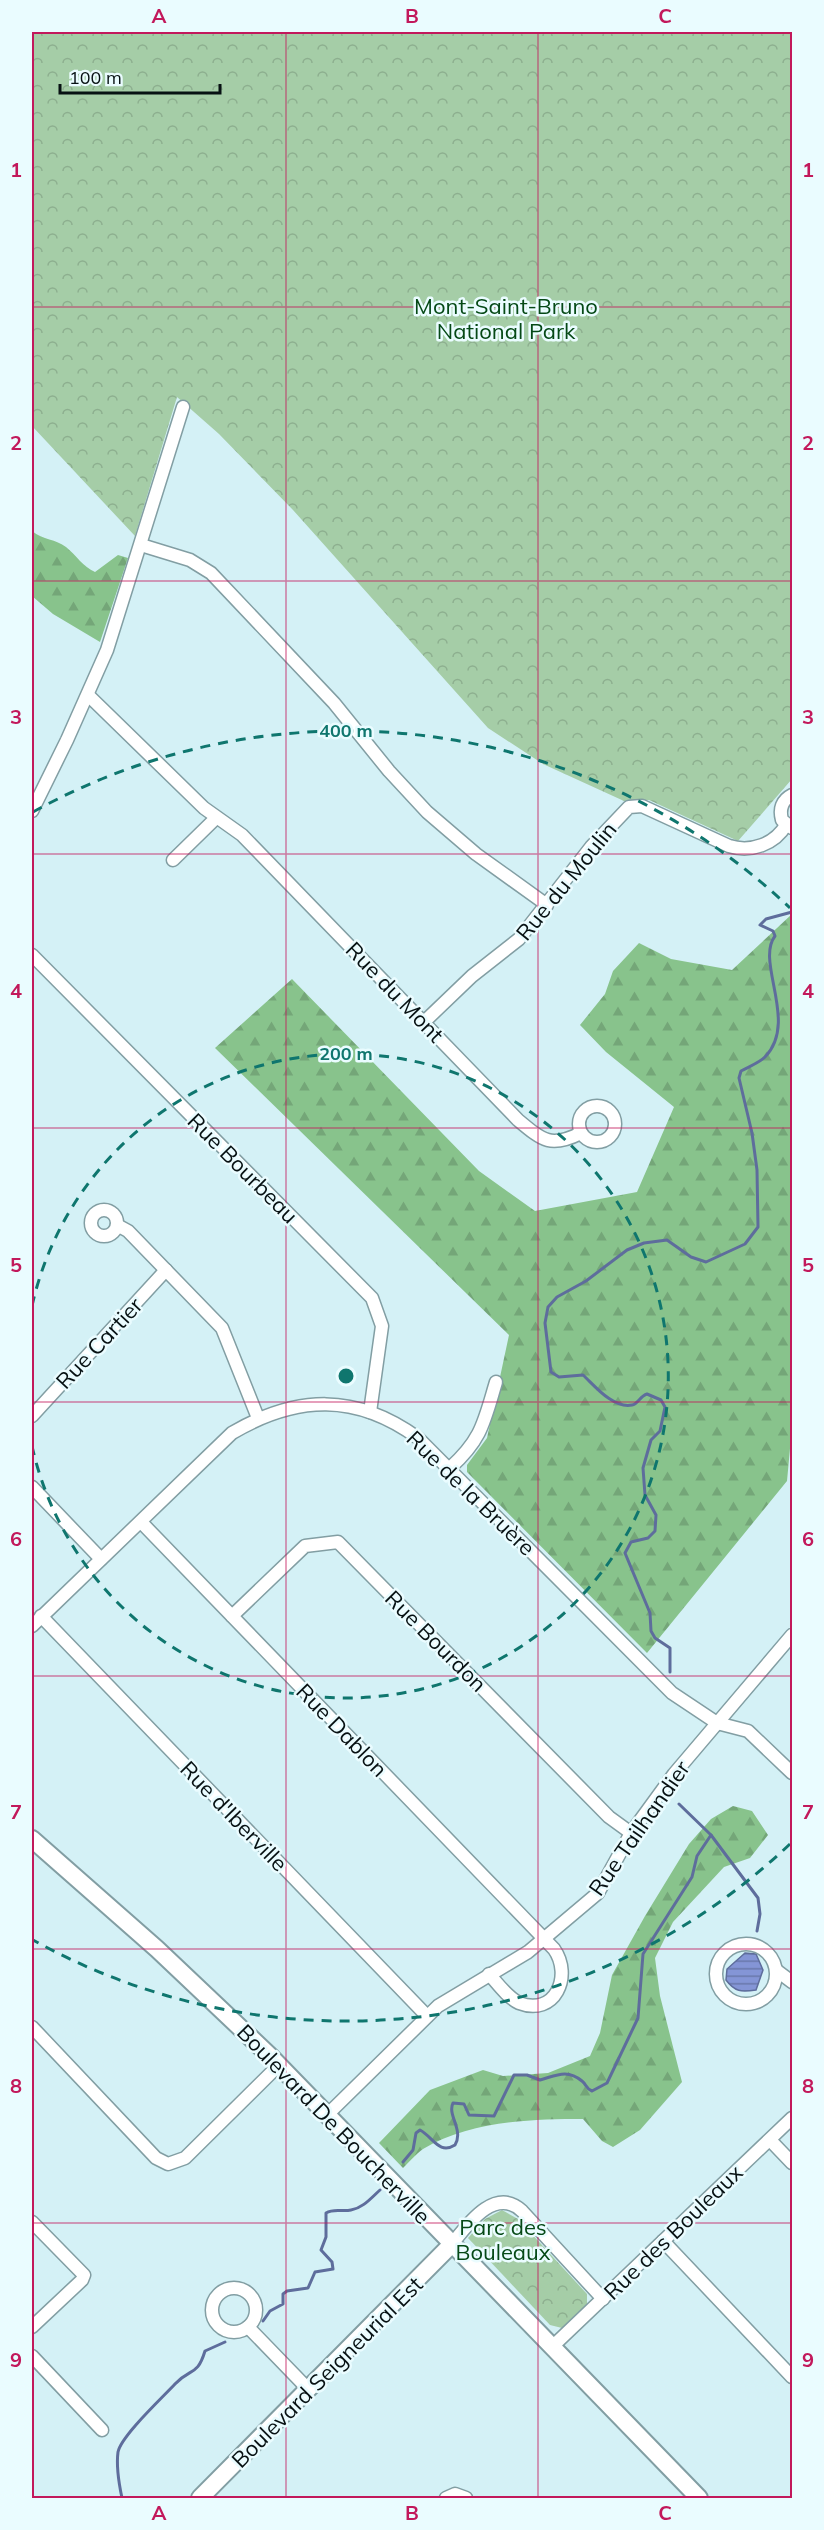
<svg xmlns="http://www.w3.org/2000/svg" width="824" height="2530" font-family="Mulish,sans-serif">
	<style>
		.forest { fill: url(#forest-firs) }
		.park { fill: url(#park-crowns) }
		.water { fill: url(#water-rules); stroke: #5e6d9c; stroke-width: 1.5 }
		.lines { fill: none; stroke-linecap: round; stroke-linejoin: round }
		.stream { stroke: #5e6d9c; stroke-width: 3 }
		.street-casing { stroke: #829ea3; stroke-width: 15 }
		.secondary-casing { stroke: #829ea3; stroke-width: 20 }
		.street { stroke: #fff; stroke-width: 12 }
		.secondary { stroke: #fff; stroke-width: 16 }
		.grid { fill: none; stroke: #c2185b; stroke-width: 1.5; stroke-opacity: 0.55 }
		.ring { fill: none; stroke: #0f766e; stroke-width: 3; stroke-dasharray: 10 8 }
		.labels { text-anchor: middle; stroke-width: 5; stroke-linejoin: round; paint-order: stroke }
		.park-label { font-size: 22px; fill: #054916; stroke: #eafcff }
		.street-label { font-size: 22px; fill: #071113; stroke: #eafcff }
		.centre { fill: #0f766e; stroke: #eafcff; stroke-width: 3 }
		.ring-label { font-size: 18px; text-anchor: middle; font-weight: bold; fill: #0f766e; stroke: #eafcff; stroke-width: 5; stroke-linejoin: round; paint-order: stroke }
		.neatline { fill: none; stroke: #c2185b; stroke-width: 2 }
		.grid-label { font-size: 20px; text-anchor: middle; font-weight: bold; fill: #c2185b }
	</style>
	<defs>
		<pattern id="forest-firs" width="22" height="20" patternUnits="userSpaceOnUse" patternTransform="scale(1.5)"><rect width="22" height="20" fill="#88c38c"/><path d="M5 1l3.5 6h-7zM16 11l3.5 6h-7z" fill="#74a678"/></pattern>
		<pattern id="park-crowns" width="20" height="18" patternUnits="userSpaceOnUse" patternTransform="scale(1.5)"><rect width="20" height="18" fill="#a5cda7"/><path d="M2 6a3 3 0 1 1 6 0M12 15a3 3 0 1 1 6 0" fill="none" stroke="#8daf8f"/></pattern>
		<pattern id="water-rules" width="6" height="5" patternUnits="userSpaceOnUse" patternTransform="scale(1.5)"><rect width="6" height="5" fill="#8495d6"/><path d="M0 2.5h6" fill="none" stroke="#6a78ac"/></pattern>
	</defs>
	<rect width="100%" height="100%" fill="#d4f1f6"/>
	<g class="forest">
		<path d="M32 531C43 540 56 539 66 547 76 555 83 567 95 572L118 555 128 558 100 642 53 614 32 596Z"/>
		<path d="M792 914V1427L787 1481 647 1653 467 1472V1465L487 1438 509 1335 215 1048 292 979 479 1171 535 1211 637 1192 674 1107 606 1052 580 1025 605 994 613 971 639 943 671 959 732 970Z"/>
		<path d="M733 1806 752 1811 768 1835 750 1858 724 1867 673 1922 655 1958 660 1996 682 2082 640 2130 613 2147 602 2141 583 2119C531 2119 470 2121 423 2149 416 2154 409 2162 403 2168L379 2143 430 2090 483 2070 503 2076 548 2073 590 2056 600 2033 612 1975 645 1916 689 1844 711 1819Z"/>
	</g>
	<g class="park">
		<path d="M32 32H792V779L738 841 649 800 624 801 543 764 488 728 293 510 219 434 177 397 135 536 32 426Z"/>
		<path d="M502 2210 518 2219 587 2294V2304L562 2328 550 2325 468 2238 485 2219Z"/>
	</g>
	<path class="water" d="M745 1953 756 1954 763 1970 756 1990C741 1992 735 1992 726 1980L727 1969Z"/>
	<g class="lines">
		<g class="stream">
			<path d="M670 1672V1648L655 1638 651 1631 650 1613 625 1553 631 1542 648 1538 655 1531 656 1515 645 1495 643 1468 651 1440 660 1431 665 1407 661 1400 647 1394C640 1396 638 1404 632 1405 613 1409 594 1385 583 1375L559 1377 551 1372 545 1323 548 1307 557 1297 586 1281 627 1250 644 1243 667 1240 691 1257 706 1262 745 1244 758 1227 757 1170 752 1133 739 1078 741 1071C748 1067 759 1063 765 1057 799 1022 755 962 775 936L773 931 760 925 766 919 792 912"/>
			<path d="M711 1835 758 1898 760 1914 757 1931"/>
			<path d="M403 2162 413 2150 416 2133 420 2130C433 2137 439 2155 455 2145 464 2130 447 2115 453 2103L464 2104 469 2115 494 2116 514 2075H527L540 2080C555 2076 567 2068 582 2081 587 2085 585 2088 592 2091L607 2083 638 2018 643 1954 692 1877 697 1856 711 1835 679 1804"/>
			<path d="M263 2321 270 2311 283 2304V2294L287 2291 308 2288 315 2272 333 2269 332 2262 321 2250 326 2237V2213C334 2208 342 2212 351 2210 363 2208 371 2198 380 2190"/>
			<path d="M122 2498C119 2484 116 2467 118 2452 121 2436 163 2397 175 2384 191 2367 197 2377 205 2351L225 2342"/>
		</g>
		<defs>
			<g id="street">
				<path d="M141 545 190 560 211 573 334 703 389 771 427 812 476 854 547 905"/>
				<path d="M88 695 204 808 242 835 518 1120C543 1141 551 1148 581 1133"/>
				<path d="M792 795C782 800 779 809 782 820L792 828"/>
				<path d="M32 811 67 740 107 650 183 407"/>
				<path d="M173 860 216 818"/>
				<path d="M32 955 372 1298 382 1326 370 1412"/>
				<path d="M424 1022 472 976 519 939 591 847 629 807 642 806 729 846C751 853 775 844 786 825"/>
				<circle cx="597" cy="1124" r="18"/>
				<circle cx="104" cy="1223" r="13"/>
				<path d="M117 1225 128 1231 222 1328 258 1418"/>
				<path d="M32 1416 166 1270"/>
				<path d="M450 1468C482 1439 484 1422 496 1382"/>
				<path d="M32 1487 101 1559"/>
				<path d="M141 1522 554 1949C573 1976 555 2017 519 2003 507 1997 498 1984 489 1974"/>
				<path d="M41 1616 427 2016"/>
				<path d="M232 1616 305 1546 338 1542 609 1817 631 1833"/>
				<path d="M32 1626 232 1433C297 1395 356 1393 418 1438L672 1693 717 1723 748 1731 792 1773"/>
				<circle cx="746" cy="1974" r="30"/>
				<path d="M776 1970 792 1982"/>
				<path d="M32 2027 156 2158 168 2164 185 2158 279 2065"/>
				<path d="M328 2114 438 2006 528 1952 598 1893 631 1833 674 1774 792 1635"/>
				<path d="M770 2140 792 2163"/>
				<path d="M32 2222 84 2275 82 2280 32 2327"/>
				<path d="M663 2241 792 2377"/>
				<path d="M452 2244C468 2224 495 2186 522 2211L603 2299"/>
				<circle cx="234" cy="2310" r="22"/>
				<path d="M248 2327 309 2390"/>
				<path d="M553 2346 792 2118"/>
				<path d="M32 2356 102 2430"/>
				<path d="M446 2498 455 2494 466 2498"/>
			</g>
			<g id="secondary">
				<path d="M32 1839 157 1949 270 2056 699 2498"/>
				<path d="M200 2498 452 2244"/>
			</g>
		</defs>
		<use href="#street" class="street-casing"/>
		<use href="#secondary" class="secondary-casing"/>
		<use href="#street" class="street"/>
		<use href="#secondary" class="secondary"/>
	</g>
	<path class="grid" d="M286 32V2498M538 32V2498M32 307H792M32 581H792M32 854H792M32 1128H792M32 1402H792M32 1676H792M32 1949H792M32 2223H792"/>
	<g class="ring">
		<path d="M32 1306A322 322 0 1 1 32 1446"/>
		<path d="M790 1844A645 645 0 0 1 33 1940M33 812A645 645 0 0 1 790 908"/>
	</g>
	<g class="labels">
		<g class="park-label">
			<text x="506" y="314">Mont-Saint-Bruno<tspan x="506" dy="25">National Park</tspan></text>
			<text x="503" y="2235">Parc des<tspan x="503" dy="25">Bouleaux</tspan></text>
		</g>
		<g class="street-label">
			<text transform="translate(566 881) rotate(-51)" y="8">Rue du Moulin</text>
			<text transform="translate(395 992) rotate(46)" y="8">Rue du Mont</text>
			<text transform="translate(243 1168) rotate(45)" y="8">Rue Bourbeau</text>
			<text transform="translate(99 1343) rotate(-47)" y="8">Rue Cartier</text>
			<text transform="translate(471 1493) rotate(44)" y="8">Rue de la Bruère</text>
			<text transform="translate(436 1641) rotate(45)" y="8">Rue Bourdon</text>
			<text transform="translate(342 1730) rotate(46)" y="8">Rue Dablon</text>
			<text transform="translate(234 1816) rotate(46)" y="8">Rue d'Iberville</text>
			<text transform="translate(639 1828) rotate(-55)" y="8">Rue Tailhandier</text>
			<text transform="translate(334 2124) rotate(46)" y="8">Boulevard De Boucherville</text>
			<text transform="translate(673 2232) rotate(-44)" y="8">Rue des Bouleaux</text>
			<text transform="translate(327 2372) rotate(-45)" y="8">Boulevard Seigneurial Est</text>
		</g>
	</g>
	<circle cx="346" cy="1376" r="9" class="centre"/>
	<g class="ring-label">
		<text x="346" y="737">400 m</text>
		<text x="346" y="1060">200 m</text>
	</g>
	<rect width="824" height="2530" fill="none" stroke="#eafcff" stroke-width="66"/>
	<path d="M60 84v9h160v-9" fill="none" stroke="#071113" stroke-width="3"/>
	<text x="69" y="84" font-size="18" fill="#071113" stroke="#eafcff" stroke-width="4.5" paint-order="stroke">100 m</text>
	<rect x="33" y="33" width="758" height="2464" class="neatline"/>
	<g class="grid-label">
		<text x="159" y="23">A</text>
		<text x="412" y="23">B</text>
		<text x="665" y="23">C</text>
		<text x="16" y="177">1</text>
		<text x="808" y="177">1</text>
		<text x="16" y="450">2</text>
		<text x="808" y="450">2</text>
		<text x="16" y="724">3</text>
		<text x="808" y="724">3</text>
		<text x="16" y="998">4</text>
		<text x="808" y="998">4</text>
		<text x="16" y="1272">5</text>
		<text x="808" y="1272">5</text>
		<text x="16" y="1546">6</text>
		<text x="808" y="1546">6</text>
		<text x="16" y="1819">7</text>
		<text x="808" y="1819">7</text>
		<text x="16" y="2093">8</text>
		<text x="808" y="2093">8</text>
		<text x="16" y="2367">9</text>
		<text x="808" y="2367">9</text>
		<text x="159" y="2520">A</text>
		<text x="412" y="2520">B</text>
		<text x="665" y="2520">C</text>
	</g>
</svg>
